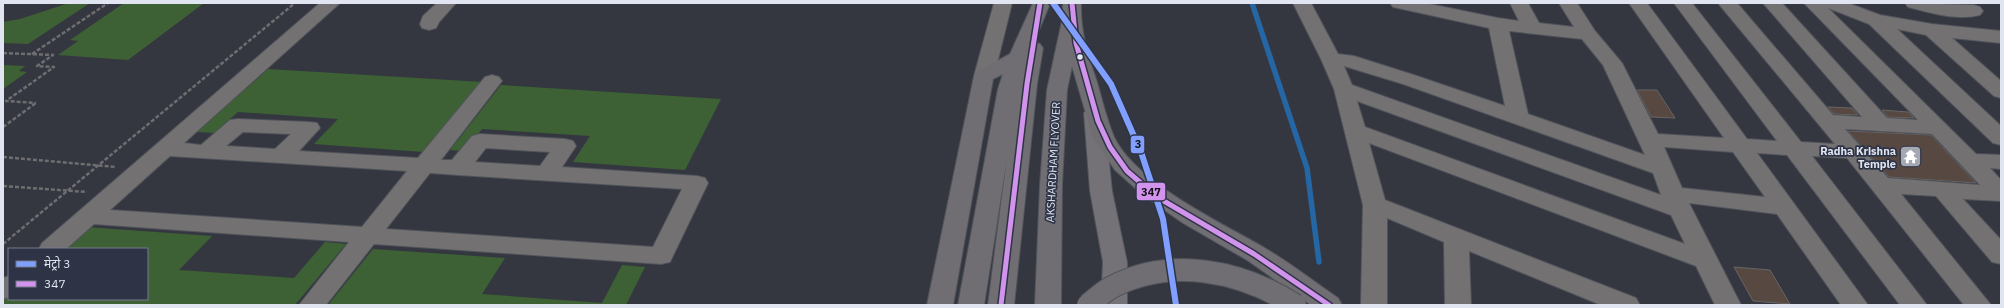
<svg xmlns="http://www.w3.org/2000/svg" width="2004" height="308" font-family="'IBM Plex Sans','Noto Sans Devanagari',sans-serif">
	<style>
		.green { fill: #3d6134 }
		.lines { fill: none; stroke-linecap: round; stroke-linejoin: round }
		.stream { stroke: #2566a5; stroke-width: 5.5 }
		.building { fill: #574941; stroke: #676465 }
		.minor-casing { stroke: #50545b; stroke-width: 2 }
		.major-casing { stroke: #50545b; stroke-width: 2 }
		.highway-casing { stroke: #50545b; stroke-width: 2 }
		.path { stroke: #6e6d70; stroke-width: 2.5; stroke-dasharray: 4 2; stroke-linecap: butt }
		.minor { fill: #747172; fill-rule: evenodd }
		.major { fill: #747276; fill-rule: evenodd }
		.highway { fill: #706e73; fill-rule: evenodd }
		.highway-bridge-casing { stroke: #50545b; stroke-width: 24; stroke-linecap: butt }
		.highway-bridge { stroke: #706e73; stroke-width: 22 }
		.bus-1-casing { stroke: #2e3446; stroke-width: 8 }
		.bus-1 { stroke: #d193ec; stroke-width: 5 }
		.metro-1-casing { stroke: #2e3446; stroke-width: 9 }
		.metro-1 { stroke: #809fff; stroke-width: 6 }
		.bus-dot { fill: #e0e5f1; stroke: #2e3446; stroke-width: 1.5 }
		.labels { text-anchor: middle; stroke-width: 3.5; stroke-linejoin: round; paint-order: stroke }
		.poi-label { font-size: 11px; font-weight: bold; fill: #e0e5f1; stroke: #2e3446; text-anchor: end }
		.street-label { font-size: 11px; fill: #e0e5f1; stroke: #2e3446 }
		.line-badge { stroke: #2e3446; stroke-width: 1.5 }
		.pale-badge-label { font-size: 11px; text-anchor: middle; font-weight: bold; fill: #111 }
	</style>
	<rect width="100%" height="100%" fill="#343740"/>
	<g class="green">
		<path d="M69 3H90L28 44 3 43V22L20 19Z"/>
		<path d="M124 3H204L128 60 58 55 78 41 70 40Z"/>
		<path d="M3 65 25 66 19 71 27 72 3 89Z"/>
		<path d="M268 69 483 82 424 152 314 144 338 119 238 112 214 133 197 132Z"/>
		<path d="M501 85 721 99 685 170 573 162 590 136 482 129 465 151 450 150Z"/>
		<path d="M86 227 212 236 179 270 294 278 325 242 346 244 295 305H3V300L9 295V299H147V249H61Z"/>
		<path d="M373 249 505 258 482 294 602 303 622 265 645 267 626 305H328Z"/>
	</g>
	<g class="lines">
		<path class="stream" d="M1252 3 1307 168 1319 262"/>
	</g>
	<g class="building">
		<path d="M1637 90H1657L1675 118 1651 117Z"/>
		<path d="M1828 107 1852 108 1858 115 1834 114Z"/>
		<path d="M1882 110 1908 112 1914 118 1888 117Z"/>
		<path d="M1848 131 1931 135 1976 183 1889 177Z"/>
		<path d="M1734 267 1770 270 1790 304 1753 301Z"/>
	</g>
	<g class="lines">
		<defs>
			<g id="minor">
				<path d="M320 3H340L184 143 201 145 230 120 238 119 309 122 317 123 320 128 299 151 418 158 485 77 492 75 499 77 502 81 441 160H452L472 136 480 134 565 139 573 141 576 146 562 167 697 176 705 178 708 183 670 262 661 264 374 244 326 305H299L349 242 94 224 66 249H39L42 243ZM243 132 291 134 275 149 226 146ZM486 148 550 152 540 166 475 162ZM170 156 407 171 362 227 110 210ZM430 173 458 175 682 189 653 247 386 229Z"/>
				<path d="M437 3H456L439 22 436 28 429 30 422 28 420 24 423 16Z"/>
				<path d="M994 3H1012L994 76 991 80 984 82 977 80 974 76Z"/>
				<path d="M1293 3H1311L1338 54 1354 56 1417 76 1505 106 1489 28 1393 7 1390 3H1425L1498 18 1519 21 1510 3H1528L1539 23 1574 27 1559 3H1577L1595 31 1622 63 1658 134 1724 138 1629 3H1647L1747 139 1777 141 1674 3H1692L1801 142 1835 144 1718 3H1737L1833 115 1862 117 1763 3H1782L1887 118 1918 120 1804 3H1848L1880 15 1932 24 2001 31V43L1952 38 2001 81V98L1994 96 1926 35 1897 29 2001 126V145L1993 143 1869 24 1828 8 1976 154 2001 155V169L1990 168 2001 180V201L1963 199 2001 240V264L1992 262 1936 196 1901 194 1991 305H1964L1847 158 1812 156 1927 305H1900L1787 155 1757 153 1868 305H1841L1777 214 1689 203 1741 305H1715L1696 266 1369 143 1385 200 1636 298 1640 305H1601L1469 251 1471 305H1445L1444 242 1387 218V305H1361L1363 205 1334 89 1321 59ZM1509 31 1582 39 1603 65 1645 155 1528 114ZM1344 66 1403 84 1653 173 1661 195 1352 85ZM1357 101 1671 215 1685 244 1365 127ZM1845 129 1932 134 1980 185 1888 178ZM1664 147 1733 152 1765 197 1682 188Z"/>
				<path d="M1905 3 1974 5 1980 7 1983 11 1980 15C1957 21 1931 13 1908 7Z"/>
				<path d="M9 276V297L3 299V278Z"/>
			</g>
			<path id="major" d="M1094 107 1101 109 1104 113 1112 191 1127 262V305H1101L1103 262 1090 191 1084 113 1087 109Z"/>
			<g id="highway">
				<path d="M1033 3H1047L1049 6 1034 42 1040 44 1043 48 1037 84 1014 305H988L1007 158 984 305H958L998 89 1003 74 993 79 953 305H927L974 76 977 72 1010 54Z"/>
				<path d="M1063 3H1081C1080 31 1088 56 1097 82 1102 100 1107 120 1114 137 1136 183 1220 222 1263 247 1289 262 1313 281 1338 298L1342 305H1311L1247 260 1183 223 1144 196 1115 170 1093 138 1072 66 1067 90 1062 185 1061 305H1035L1040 185 1047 90 1062 21Z"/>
			</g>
		</defs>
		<use href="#minor" class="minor-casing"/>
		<use href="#major" class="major-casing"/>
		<use href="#highway" class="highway-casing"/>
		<g class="path">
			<path d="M3 53 53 55 37 66 54 67 6 101 36 103"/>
			<path d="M32 54 108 3"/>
			<path d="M3 127 36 103"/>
			<path d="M3 157 116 167"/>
			<path d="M3 186 87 192"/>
			<path d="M3 244 295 3"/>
		</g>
		<use href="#minor" class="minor"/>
		<use href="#major" class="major"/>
		<use href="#highway" class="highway"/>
		<defs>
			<path id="highway-bridge" d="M1088 305C1096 299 1104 291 1112 287 1172 256 1241 271 1295 305"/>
		</defs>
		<use href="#highway-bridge" class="highway-bridge-casing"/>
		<use href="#highway-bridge" class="highway-bridge"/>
		<defs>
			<g id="bus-1">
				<path d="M1072 3 1076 43 1098 121 1110 147 1127 171 1157 197 1254 254 1329 305"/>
				<path d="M1001 305 1027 84 1040 3"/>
			</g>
		</defs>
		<use href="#bus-1" class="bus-1-casing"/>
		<use href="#bus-1" class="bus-1"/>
		<defs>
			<path id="metro-1" d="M1053 3 1111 84 1141 152 1163 219 1176 305"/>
		</defs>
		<use href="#metro-1" class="metro-1-casing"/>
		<use href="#metro-1" class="metro-1"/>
	</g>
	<defs>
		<symbol id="temple-square" viewBox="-11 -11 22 22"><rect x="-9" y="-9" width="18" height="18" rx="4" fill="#a4a8b3" stroke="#2e3446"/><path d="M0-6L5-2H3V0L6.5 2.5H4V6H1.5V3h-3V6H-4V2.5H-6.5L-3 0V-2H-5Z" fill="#fff"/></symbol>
	</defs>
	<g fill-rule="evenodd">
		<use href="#temple-square" x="1898" y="144" width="25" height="25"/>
	</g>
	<circle class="bus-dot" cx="1080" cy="57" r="3.5"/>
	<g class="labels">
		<g class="poi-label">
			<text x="1896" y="155">Radha Krishna<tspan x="1896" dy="13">Temple</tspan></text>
		</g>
		<g class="street-label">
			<text transform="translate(1053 162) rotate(-87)" y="4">AKSHARDHAM FLYOVER</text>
		</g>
	</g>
	<g class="line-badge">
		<rect x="1130" y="135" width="15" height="19" rx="4" fill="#809fff"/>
		<rect x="1136" y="182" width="30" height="19" rx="4" fill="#d193ec"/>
	</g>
	<g class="pale-badge-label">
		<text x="1138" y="148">3</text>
		<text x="1151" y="196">347</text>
	</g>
	<rect width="2004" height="308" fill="none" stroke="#e0e5f1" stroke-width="8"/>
	<rect x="8" y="248" width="140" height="52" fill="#2e3446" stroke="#757b8a"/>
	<rect x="16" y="261" width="20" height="6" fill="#809fff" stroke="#757b8a"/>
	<text x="44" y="268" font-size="12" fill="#e0e5f1">मेट्रो 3</text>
	<rect x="16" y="281" width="20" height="6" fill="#d193ec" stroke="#757b8a"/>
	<text x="44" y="288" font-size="12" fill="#e0e5f1">347</text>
</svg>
